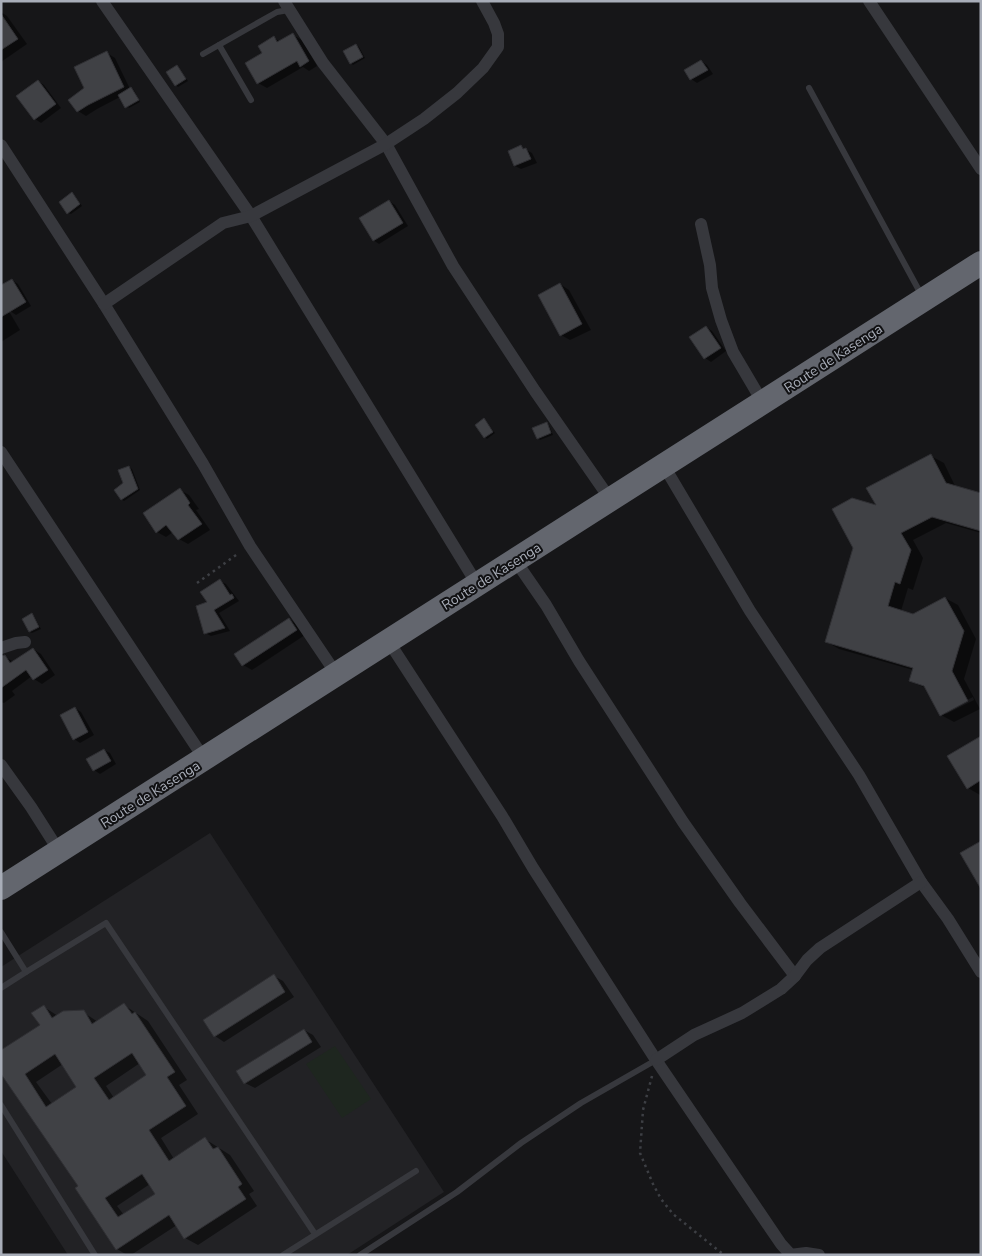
<svg xmlns="http://www.w3.org/2000/svg" width="982" height="1256" font-family="'Nunito Sans',sans-serif">
	<style>
		.built { fill: #222225 }
		.green { fill: #1e261f }
		.shadow { fill: #0007; fill-rule: evenodd }
		.building { fill: #404145; stroke: #303034; fill-rule: evenodd }
		.lines { fill: none; stroke-linecap: round; stroke-linejoin: round }
		.path { stroke: #3d3f44; stroke-width: 2.5; stroke-dasharray: 2.5 4; stroke-linecap: butt }
		.lane { stroke: #37383d; stroke-width: 6 }
		.street { stroke: #37383d; stroke-width: 12 }
		.highway { stroke: #63666e; stroke-width: 24 }
		.labels { text-anchor: middle; stroke-width: 4; stroke-linejoin: round; paint-order: stroke }
		.street-label { font-size: 14px; fill: #a8adb8; stroke: #111113 }
	</style>
	<rect width="100%" height="100%" fill="#161618"/>
	<path class="built" d="M210 833 444 1192 347 1255H68L1 1151V967Z"/>
	<path class="green" d="M335 1046 371 1099 342 1118 306 1064Z"/>
	<g class="shadow">
		<path d="M1 12 7 16 27 44 1 62Z"/>
		<path d="M293 35 302 40 317 66 309 71 303 67 267 88 258 83 264 54 274 38 281 42Z"/>
		<path d="M356 45 359 47 365 58 353 65 351 63Z"/>
		<path d="M107 53 115 58 130 89 134 90 140 102 129 108 120 97 97 109 86 116 78 111 86 89Z"/>
		<path d="M701 61 707 65 713 74 697 83 691 79Z"/>
		<path d="M177 67 188 81 178 87 176 85Z"/>
		<path d="M38 81 44 85 61 108 41 123 35 119Z"/>
		<path d="M521 147 532 153 537 163 521 169 515 166 509 152Z"/>
		<path d="M74 195 82 206 71 214 68 213Z"/>
		<path d="M389 201 395 205 408 226 379 244 373 240Z"/>
		<path d="M12 280 18 284 31 306 16 315 10 311Z"/>
		<path d="M560 284 569 290 591 330 570 340 561 335Z"/>
		<path d="M1 308 10 313 20 330 1 342Z"/>
		<path d="M706 327 712 331 726 351 711 362 705 358Z"/>
		<path d="M484 420 495 433 487 439 485 437Z"/>
		<path d="M546 424 549 425 553 435 540 440 538 438Z"/>
		<path d="M931 456 944 463 956 488 981 495V533L946 523 913 540 923 558 913 590 908 588 901 611 913 615 945 598 958 605 976 639 964 679 980 709 954 722 941 715 928 689 910 681 913 670 839 649 827 642 878 507ZM973 697 974 700 946 714V711Z"/>
		<path d="M129 467 132 469 140 490 124 501 121 499Z"/>
		<path d="M180 490 189 495 199 509 196 510 210 530 188 544 179 539 173 532 166 537 157 532Z"/>
		<path d="M220 581 226 584 239 601 219 613 230 631 211 636 205 633 209 603Z"/>
		<path d="M32 615 34 616 41 629 32 633 30 632Z"/>
		<path d="M289 619 298 625 305 635 252 670 243 665Z"/>
		<path d="M33 649 41 654 55 675 42 684 34 679 32 676 12 691 15 695 4 703 1 702V657H5L14 662Z"/>
		<path d="M75 708 81 712 94 735 80 743 74 739Z"/>
		<path d="M981 738V795H980L968 788Z"/>
		<path d="M104 750 110 753 116 764 100 774 94 770Z"/>
		<path d="M274 976 283 981 294 997 224 1042 215 1036Z"/>
		<path d="M124 1005 148 1021 187 1080 179 1085 198 1114 161 1138 174 1159 205 1139 230 1155 254 1191 249 1194 257 1206 198 1245 185 1238 177 1225 131 1255H127L117 1249 80 1187 1 1071 41 1026 44 1007 58 1016 83 1012 98 1022ZM140 1063 148 1075 114 1098 106 1086ZM63 1064 78 1087 52 1104 36 1082ZM150 1184 156 1194 124 1215 117 1206Z"/>
		<path d="M304 1030 313 1035 321 1047 255 1088 245 1083Z"/>
	</g>
	<g class="building">
		<path d="M1 14 18 39 1 50Z"/>
		<path d="M293 33 309 61 300 67 297 61 257 84 245 63 262 53 258 46 274 36 277 42Z"/>
		<path d="M356 44 363 57 350 64 343 51Z"/>
		<path d="M107 51 124 87 88 105 77 112 68 100 84 88 74 67Z"/>
		<path d="M701 60 708 70 690 80 684 70Z"/>
		<path d="M177 65 186 79 175 86 166 72Z"/>
		<path d="M38 80 56 104 34 120 16 96Z"/>
		<path d="M131 87 139 100 125 108 118 95Z"/>
		<path d="M521 145 523 149 526 148 531 159 514 166 508 151Z"/>
		<path d="M72 192 80 204 67 214 59 202Z"/>
		<path d="M389 200 403 223 373 241 359 218Z"/>
		<path d="M12 279 26 302 1 317V285Z"/>
		<path d="M560 283 582 324 560 336 538 295Z"/>
		<path d="M706 326 721 348 704 359 689 337Z"/>
		<path d="M484 418 493 432 484 438 475 425Z"/>
		<path d="M547 422 551 433 537 439 532 428Z"/>
		<path d="M931 454 946 483 981 493V531L932 517 901 533 911 550 900 584 895 582 888 606 913 614 945 597 964 631 952 671 968 701 940 716 924 686 909 681 913 668 825 642 853 548 832 509 852 498 876 505 866 488Z"/>
		<path d="M129 466 138 489 121 500 114 490 123 483 118 470Z"/>
		<path d="M180 488 190 503 188 505 202 524 178 540 166 525 156 533 143 513Z"/>
		<path d="M220 579 230 595 232 594 234 598 214 610 225 628 204 634 196 606 207 602 200 592Z"/>
		<path d="M32 613 39 627 29 632 22 619Z"/>
		<path d="M289 618 297 630 242 666 234 654Z"/>
		<path d="M33 648 48 670 33 680 26 670 1 688V656L5 655 10 663Z"/>
		<path d="M75 707 88 732 73 740 60 715Z"/>
		<path d="M981 736V780L967 789 947 756Z"/>
		<path d="M104 749 111 761 93 771 86 759Z"/>
		<path d="M981 841V889L960 853Z"/>
		<path d="M274 974 285 992 214 1037 203 1020Z"/>
		<path d="M124 1003 132 1014 135 1012 175 1072 167 1077 186 1106 149 1130 169 1161 205 1137 213 1149 218 1147 242 1184 238 1187 246 1199 184 1239 169 1215 116 1250 75 1188 78 1186 1 1074V1050L40 1025 31 1013 44 1005 52 1018 63 1011 84 1010 92 1024ZM132 1053 146 1075 109 1100 94 1078ZM55 1054 76 1087 46 1107 25 1074ZM142 1174 155 1194 118 1217 105 1198Z"/>
		<path d="M304 1029 312 1042 244 1084 236 1071Z"/>
	</g>
	<g class="lines">
		<g class="path">
			<path d="M197 583 239 553"/>
			<path d="M652 1076 643 1110 640 1153 653 1184 661 1199 673 1214 724 1255"/>
		</g>
		<g class="lane">
			<path d="M219 45 251 100"/>
			<path d="M203 54 277 12 289 10"/>
			<path d="M809 88 922 296"/>
			<path d="M1 932 26 972 1 988"/>
			<path d="M26 972 106 923 315 1234"/>
			<path d="M1 1105 95 1255"/>
			<path d="M283 1255 416 1171"/>
			<path d="M360 1255 457 1192 521 1143 581 1103 656 1060"/>
		</g>
		<g class="street">
			<path d="M102 1 251 216 477 584"/>
			<path d="M284 1 323 63 386 144 453 266 535 391 610 499"/>
			<path d="M869 1 981 169"/>
			<path d="M1 145 104 304 203 464 250 546 337 675"/>
			<path d="M701 224 710 265 712 288 721 320 733 352 763 403"/>
			<path d="M104 304 223 223 251 216 386 144 424 119 457 93 483 68 498 47V34L494 23 482 1"/>
			<path d="M1 452 205 760"/>
			<path d="M664 466 750 611 859 775 921 882 948 919 981 972"/>
			<path d="M515 560 546 605 579 661 683 822 740 903 795 976"/>
			<path d="M389 642 502 816 533 868 656 1060 781 1244 791 1255"/>
			<path d="M1 648 16 643 25 642"/>
			<path d="M1 765 31 807 59 851"/>
			<path d="M656 1060 694 1035 742 1013 781 989 795 976 807 960 820 948 921 882"/>
			<path d="M790 1255 806 1253 819 1255"/>
		</g>
		<path class="highway" d="M1 888 981 263"/>
	</g>
	<g class="labels">
		<g class="street-label">
			<text transform="translate(833 358) rotate(-33)" y="5">Route de Kasenga</text>
			<text transform="translate(491 576) rotate(-32)" y="5">Route de Kasenga</text>
			<text transform="translate(150 794) rotate(-32)" y="5">Route de Kasenga</text>
		</g>
	</g>
	<rect width="982" height="1256" fill="none" stroke="#a8adb8" stroke-width="5"/>
</svg>
